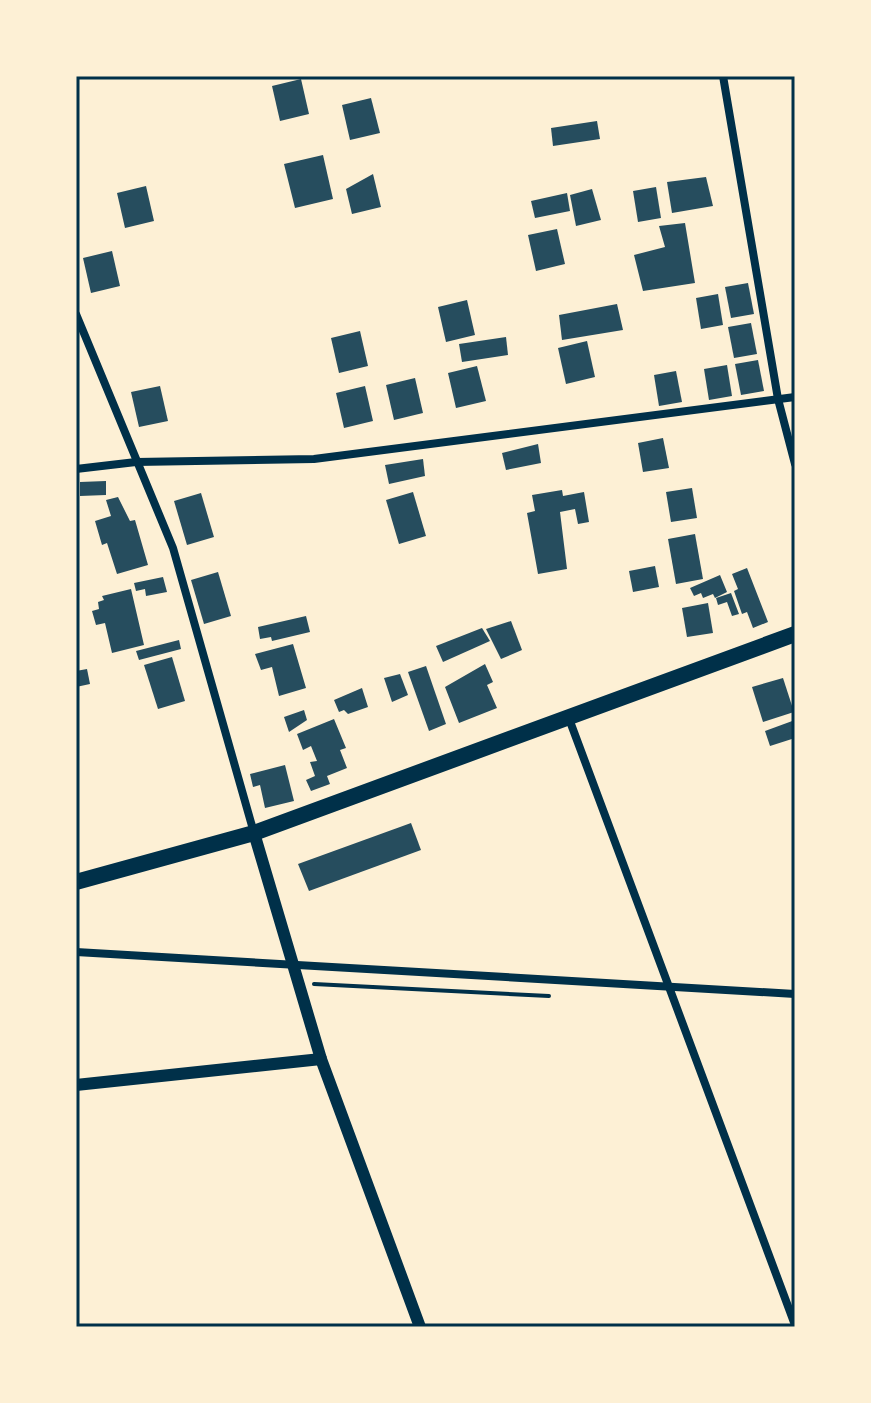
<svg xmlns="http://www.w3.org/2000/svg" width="871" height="1403" font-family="'Nunito Sans',sans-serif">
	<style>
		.building { fill: #264d5e }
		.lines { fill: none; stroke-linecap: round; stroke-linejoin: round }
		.path { stroke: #003049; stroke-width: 4 }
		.minor { stroke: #003049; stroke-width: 8 }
		.tertiary { stroke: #003049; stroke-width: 12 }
		.primary { stroke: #003049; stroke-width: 16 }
		.neatline { fill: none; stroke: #003049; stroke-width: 3 }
	</style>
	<rect width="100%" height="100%" fill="#fdf0d5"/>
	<g class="building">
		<path d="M301 79 309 114 280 121 272 86Z"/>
		<path d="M371 98 380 133 350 140 342 105Z"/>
		<path d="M597 121 600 139 553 146 551 128Z"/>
		<path d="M323 155 333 199 295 208 284 164Z"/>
		<path d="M373 174 381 207 352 214 346 189Z"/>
		<path d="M706 177 713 206 672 213 667 182Z"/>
		<path d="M146 186 154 221 125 228 117 193Z"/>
		<path d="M656 187 661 218 638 222 633 191Z"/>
		<path d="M592 189 601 220 576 226 570 195Z"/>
		<path d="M567 193 570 211 535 218 531 201Z"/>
		<path d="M685 223 695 283 643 291 634 255 665 247 659 226Z"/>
		<path d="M557 229 565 264 536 271 528 235Z"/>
		<path d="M112 251 120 286 91 293 83 258Z"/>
		<path d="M748 283 754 314 731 318 725 287Z"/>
		<path d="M718 294 723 325 701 329 696 298Z"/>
		<path d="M467 300 475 335 446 342 438 307Z"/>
		<path d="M617 304 623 330 562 340 559 315Z"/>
		<path d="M751 323 757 354 734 358 728 327Z"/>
		<path d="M360 331 368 366 339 373 331 338Z"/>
		<path d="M506 337 508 355 462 362 459 344Z"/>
		<path d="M587 341 595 377 566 384 558 348Z"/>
		<path d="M758 360 764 391 741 395 735 364Z"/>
		<path d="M727 365 732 396 709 400 704 369Z"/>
		<path d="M477 366 486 401 456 408 448 373Z"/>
		<path d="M676 371 682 402 659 406 654 375Z"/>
		<path d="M415 378 423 413 394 420 386 385Z"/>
		<path d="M160 386 168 421 139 427 131 392Z"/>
		<path d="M365 386 373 421 344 428 336 393Z"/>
		<path d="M663 438 669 468 643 472 638 443Z"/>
		<path d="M538 444 541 463 506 470 502 453Z"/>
		<path d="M423 459 425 476 389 484 385 465Z"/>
		<path d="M106 481V495L80 496V482Z"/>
		<path d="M692 488 697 518 671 522 666 492Z"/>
		<path d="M562 490 563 496 584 492 589 522 578 524 575 509 560 512 567 569 538 574 527 513 535 511 532 495Z"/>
		<path d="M413 492 426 536 399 544 386 500Z"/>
		<path d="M201 493 214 537 187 545 174 501Z"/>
		<path d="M118 497 130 521 135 520 148 565 117 574 107 543 102 545 95 521 111 516 106 500Z"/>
		<path d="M695 534 703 579 676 584 668 539Z"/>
		<path d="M655 566 659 587 633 592 629 571Z"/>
		<path d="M747 568 768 622 753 628 747 612 742 614 734 591 738 589 732 574Z"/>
		<path d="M218 572 231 616 204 624 191 580Z"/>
		<path d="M720 575 727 592 715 598 713 594 703 598 701 593 694 596 690 588Z"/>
		<path d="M163 577 167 592 146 596 145 589 136 591 134 583Z"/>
		<path d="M131 589 144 645 112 653 105 623 96 625 92 611 99 609 98 602 104 600 102 596Z"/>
		<path d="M731 593 739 614 732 616 727 602 718 605 716 598Z"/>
		<path d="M708 603 713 633 687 637 682 608Z"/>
		<path d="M306 616 310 632 272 641 271 637 260 639 258 627Z"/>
		<path d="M511 621 522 650 501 659 486 629Z"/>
		<path d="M482 628 490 641 443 662 436 646Z"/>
		<path d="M179 640 181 649 139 660 136 651Z"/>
		<path d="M293 644 306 688 279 696 272 667 261 670 255 654Z"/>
		<path d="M172 657 185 701 158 709 144 665Z"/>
		<path d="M485 664 493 682 487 685 497 708 459 723 445 687Z"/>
		<path d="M426 666 446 724 429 731 408 672Z"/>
		<path d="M87 669 90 684 76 687V671Z"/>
		<path d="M400 674 408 695 392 702 384 678Z"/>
		<path d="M783 678 794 712 763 722 752 687Z"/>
		<path d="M362 688 368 707 348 714 344 710 339 712 334 700Z"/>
		<path d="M304 710 307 720 289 732 284 717Z"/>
		<path d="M334 719 346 748 340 750 347 768 327 776 330 784 311 791 306 780 315 776 310 762 317 761 311 746 303 750 297 734Z"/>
		<path d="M795 720V738L770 746 765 731Z"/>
		<path d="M285 765 294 801 265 808 260 785 253 787 250 774Z"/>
		<path d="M411 823 421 850 309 891 298 864Z"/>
	</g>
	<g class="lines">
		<path class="path" d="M314 984 549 996"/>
		<g class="minor">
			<path d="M723 76 778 399 795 464"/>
			<path d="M76 314 173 548 254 833"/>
			<path d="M76 469 136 462 314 459 795 397"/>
			<path d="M568 716 795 1325"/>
			<path d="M76 952 795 994"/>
		</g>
		<g class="tertiary">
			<path d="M254 833 321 1059 420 1327"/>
			<path d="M76 1085 321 1059"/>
		</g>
		<path class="primary" d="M76 882 254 833 795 634"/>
	</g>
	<rect width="871" height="1403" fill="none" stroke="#fdf0d5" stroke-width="156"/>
	<rect x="78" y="78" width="715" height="1247" class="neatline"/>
</svg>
